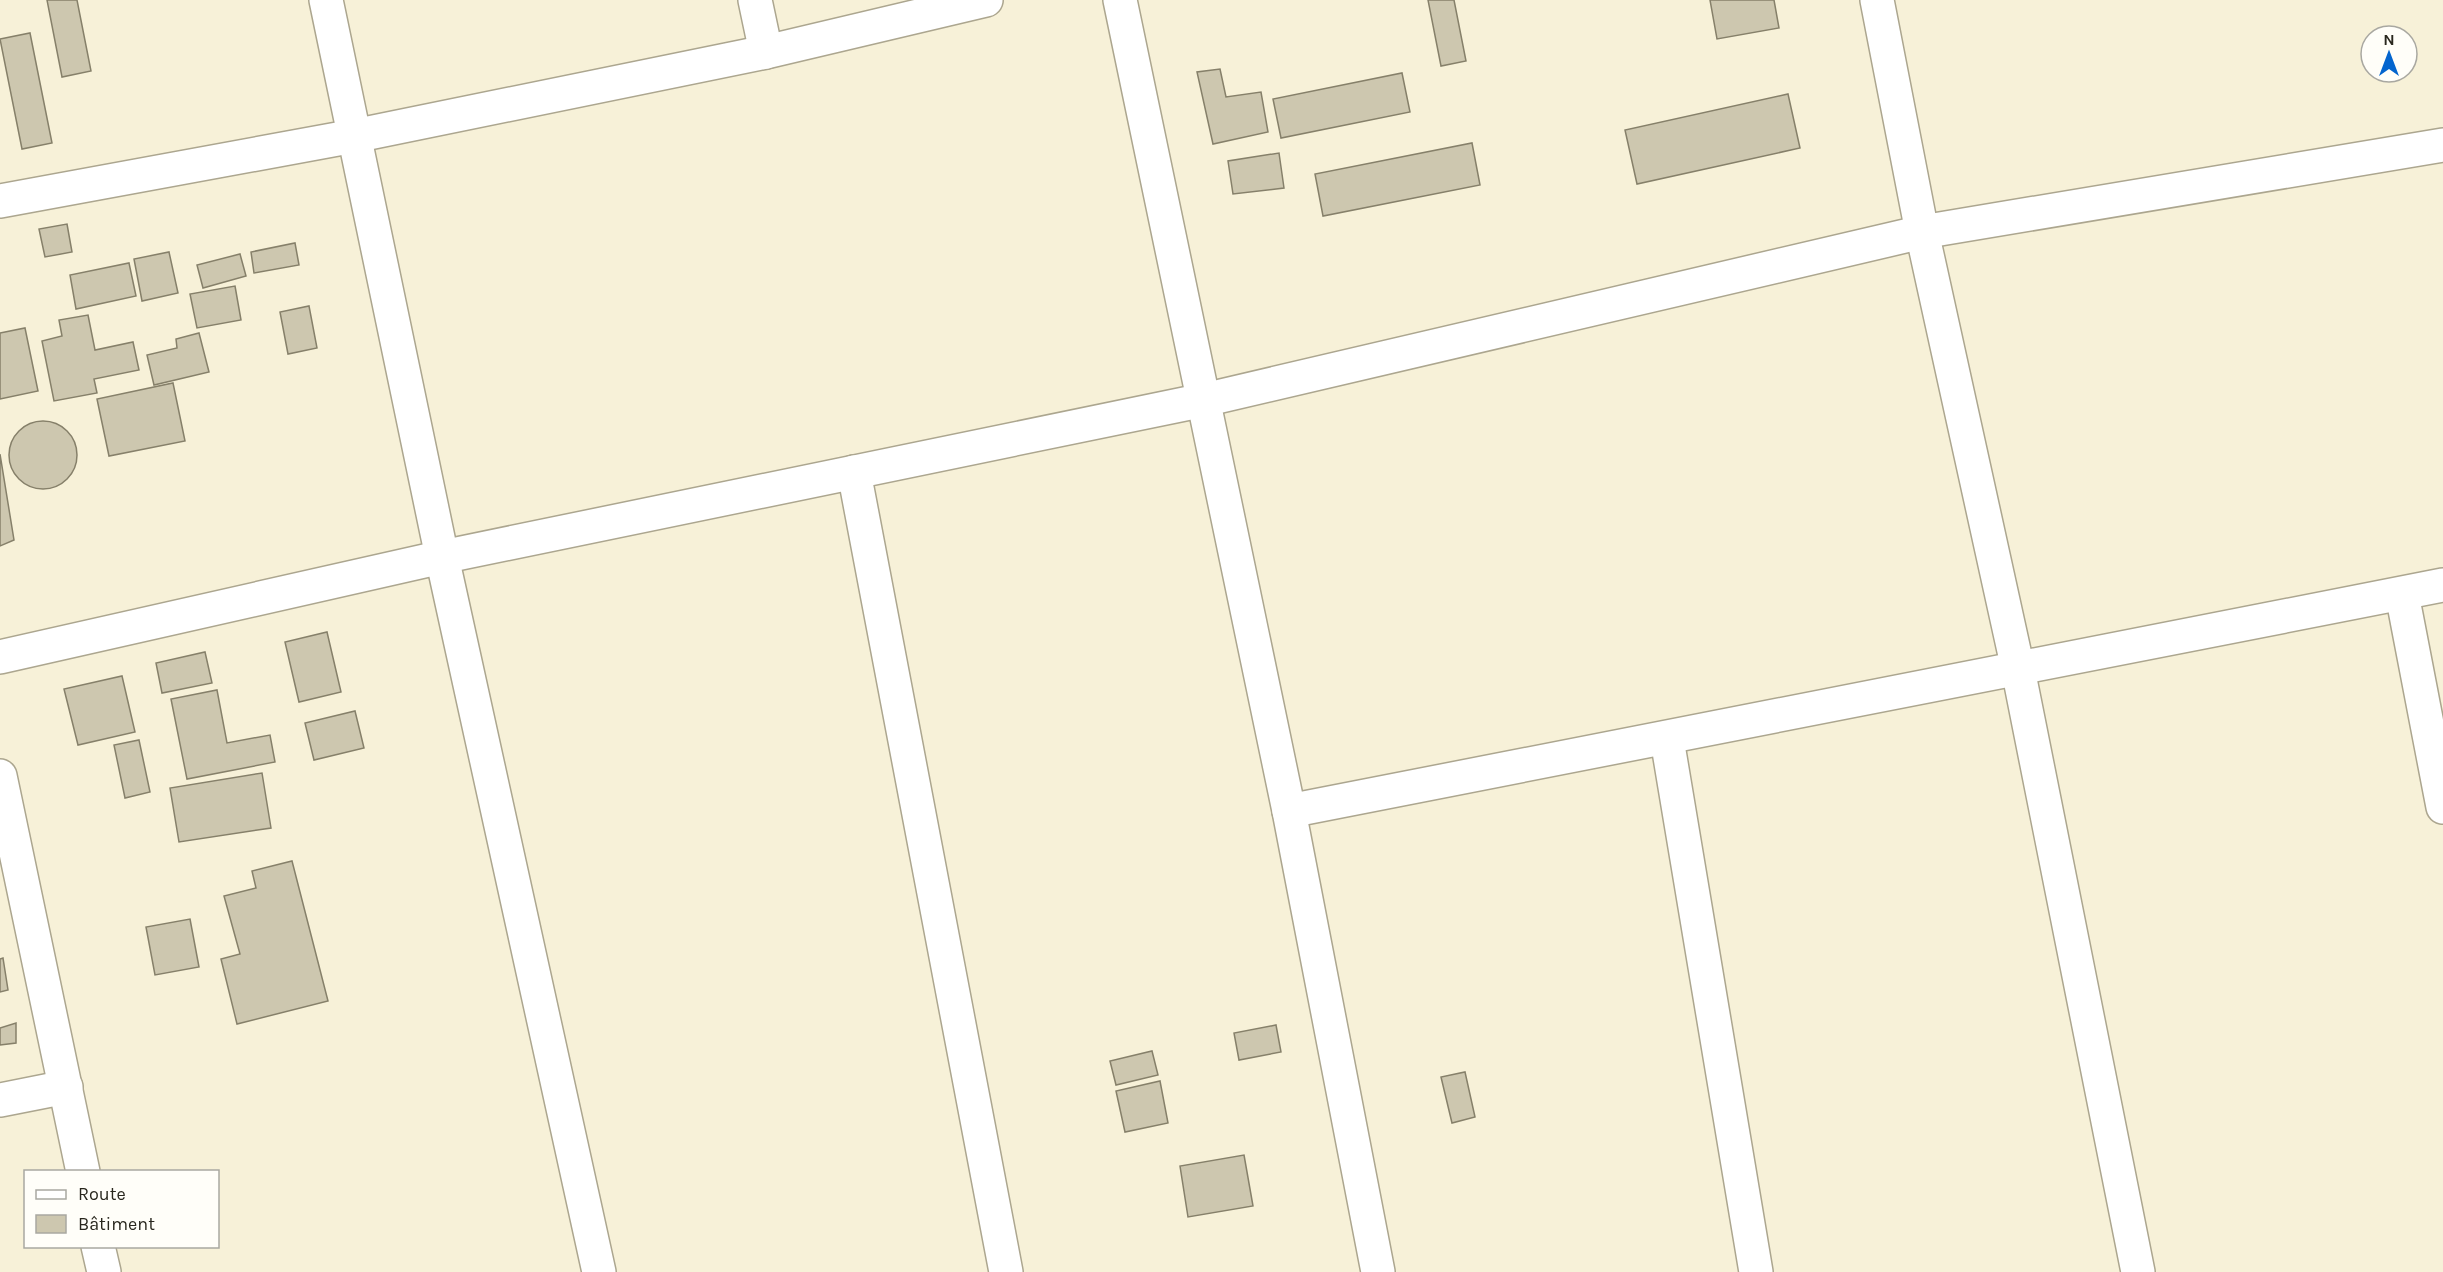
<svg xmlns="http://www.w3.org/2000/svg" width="2443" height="1272" font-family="Karla,sans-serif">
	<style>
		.building { fill: #cdc7af; stroke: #86806a; stroke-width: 1.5 }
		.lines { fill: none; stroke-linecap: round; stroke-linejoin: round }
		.street-casing { stroke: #aca68f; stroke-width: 36 }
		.street { stroke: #fff; stroke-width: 33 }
	</style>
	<rect width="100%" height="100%" fill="#f7f1d8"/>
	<g class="building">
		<path d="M47 0H77L91 71 62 77Z"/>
		<path d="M1428 0H1454L1466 61 1441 66Z"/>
		<path d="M1710 0H1774L1779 28 1717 39Z"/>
		<path d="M30 33 52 143 22 149 0 39Z"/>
		<path d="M1220 69 1226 97 1261 92 1268 132 1213 144 1197 72Z"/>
		<path d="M1402 73 1410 112 1281 138 1273 99Z"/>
		<path d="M1788 94 1800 148 1637 184 1625 130Z"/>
		<path d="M1472 143 1480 185 1323 216 1315 174Z"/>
		<path d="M1279 153 1284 188 1233 194 1228 161Z"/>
		<path d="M67 224 72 252 45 257 39 229Z"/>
		<path d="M295 243 299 265 254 273 251 252Z"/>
		<path d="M169 252 178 293 142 301 134 259Z"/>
		<path d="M240 254 246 276 203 288 197 265Z"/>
		<path d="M129 263 136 296 76 309 70 275Z"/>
		<path d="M235 286 241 320 197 328 190 294Z"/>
		<path d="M309 306 317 348 288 354 280 312Z"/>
		<path d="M88 315 95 350 133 342 139 370 94 379 97 393 54 401 42 341 62 336 59 320Z"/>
		<path d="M25 328 38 391 0 399V333Z"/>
		<path d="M199 333 209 372 154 385 147 355 177 348 176 339Z"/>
		<path d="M173 383 185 441 109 456 97 399Z"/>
		<circle cx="43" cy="455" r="34"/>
		<path d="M0 454 14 540 0 546Z"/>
		<path d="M327 632 341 692 299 702 285 642Z"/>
		<path d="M205 652 212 683 162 693 156 663Z"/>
		<path d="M122 676 135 732 78 745 64 689Z"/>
		<path d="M217 690 227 743 270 735 275 762 187 779 171 699Z"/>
		<path d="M355 711 364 748 314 760 305 723Z"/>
		<path d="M139 740 150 792 125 798 114 745Z"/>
		<path d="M262 773 271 828 179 842 170 788Z"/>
		<path d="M292 861 328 1001 237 1024 221 959 240 954 224 896 256 888 252 871Z"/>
		<path d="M190 919 199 967 155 975 146 927Z"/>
		<path d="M3 958 8 990 0 992V959Z"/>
		<path d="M16 1023V1043L0 1045V1028Z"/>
		<path d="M1276 1025 1281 1052 1239 1060 1234 1033Z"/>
		<path d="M1152 1051 1158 1075 1116 1085 1110 1061Z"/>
		<path d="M1465 1072 1475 1117 1452 1123 1441 1077Z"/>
		<path d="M1160 1081 1168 1123 1125 1132 1116 1091Z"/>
		<path d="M1244 1155 1253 1206 1188 1217 1180 1166Z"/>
	</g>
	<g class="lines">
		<defs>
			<g id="street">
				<path d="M326 0 442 557 599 1272"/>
				<path d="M755 0 766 52"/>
				<path d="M1120 0 1289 811 1378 1272"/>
				<path d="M1877 0 1922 232 2018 669 2138 1272"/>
				<path d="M0 201 354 136 766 52 986 0"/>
				<path d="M854 472 1006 1272"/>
				<path d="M2402 594 2443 807"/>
				<path d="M0 657 442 557 1204 400 1922 232 2443 145"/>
				<path d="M1667 739 1756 1272"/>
				<path d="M0 776 83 1172"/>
				<path d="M1289 811 2443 585"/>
				<path d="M0 1100 66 1087"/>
				<path d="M98 1246 104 1272"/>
			</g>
		</defs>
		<use href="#street" class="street-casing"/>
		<use href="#street" class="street"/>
	</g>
	<rect x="24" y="1170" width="195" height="78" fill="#fffef9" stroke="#a9a8a1" stroke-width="1.5"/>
	<rect x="36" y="1190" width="30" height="9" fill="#ffffff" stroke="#a9a8a1" stroke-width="1.5"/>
	<text x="78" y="1200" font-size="18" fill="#29271e">Route</text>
	<rect x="36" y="1215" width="30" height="18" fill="#cdc7af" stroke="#a9a8a1" stroke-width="1.5"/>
	<text x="78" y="1230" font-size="18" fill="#29271e">Bâtiment</text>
	<g transform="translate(2389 54)"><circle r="28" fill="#fffef9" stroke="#a9a8a1" stroke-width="1.5"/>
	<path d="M0-4.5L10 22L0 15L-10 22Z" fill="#0465ce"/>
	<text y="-9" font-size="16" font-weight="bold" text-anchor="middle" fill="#29271e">N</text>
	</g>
</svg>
